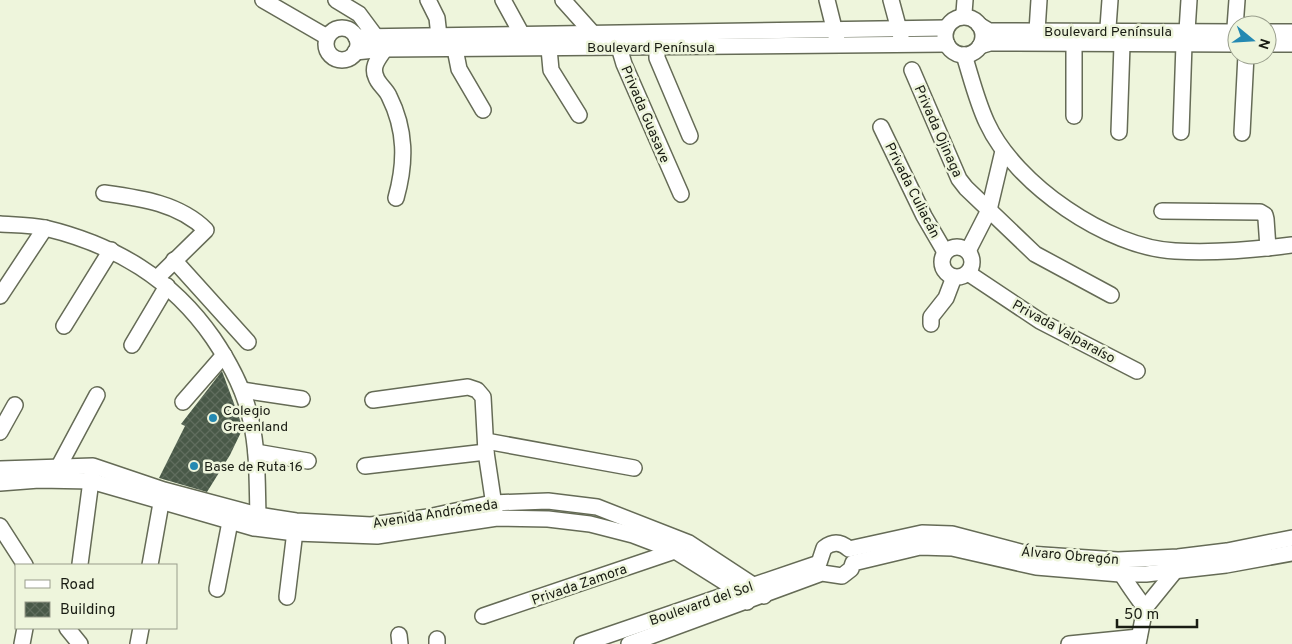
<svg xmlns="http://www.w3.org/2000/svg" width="1292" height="644" font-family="Overpass,sans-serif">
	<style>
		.building { fill: url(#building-cross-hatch) }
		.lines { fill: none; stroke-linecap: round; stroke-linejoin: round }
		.minor-casing { stroke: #656b56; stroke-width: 18 }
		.minor { stroke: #fff; stroke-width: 15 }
		.poi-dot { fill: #2489b2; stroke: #eef5dc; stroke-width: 2 }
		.labels { text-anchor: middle; stroke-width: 5; stroke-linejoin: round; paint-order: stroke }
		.street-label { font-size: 14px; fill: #191c13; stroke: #eef5dc }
		.poi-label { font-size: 14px; fill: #191c13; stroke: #eef5dc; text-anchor: start }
	</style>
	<defs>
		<pattern id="building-cross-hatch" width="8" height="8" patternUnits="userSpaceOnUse" patternTransform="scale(1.25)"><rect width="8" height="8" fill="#495948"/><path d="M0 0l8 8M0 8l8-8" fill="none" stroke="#606d5e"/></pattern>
	</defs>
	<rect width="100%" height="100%" fill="#eef5dc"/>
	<path class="building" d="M222 371 243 428 230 455 207 492 159 478 185 426 181 424Z"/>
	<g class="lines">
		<defs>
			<g id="minor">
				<path d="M263 0 327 37"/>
				<path d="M336 0 359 14 385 49C379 58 371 66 376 77 378 84 386 89 389 96 406 130 406 162 396 198"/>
				<path d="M428 0 437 18 439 36 455 49 459 69 483 110"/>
				<path d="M503 0 525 40"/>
				<path d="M563 0 597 38"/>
				<path d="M827 0 837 40"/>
				<path d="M891 0 901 37"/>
				<circle cx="964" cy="36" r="19"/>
				<path d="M961 17 964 13 965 0"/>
				<path d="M979 25 989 31 1237 32"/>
				<circle cx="342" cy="44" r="16"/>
				<path d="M1037 31 1039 0"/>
				<path d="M1187 31 1189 0"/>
				<path d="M1267 32H1292"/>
				<path d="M356 37 946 28"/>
				<path d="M616 37 624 64 681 194"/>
				<path d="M548 38 551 70 579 115"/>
				<path d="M1107 41 1110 0"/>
				<path d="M1234 41 1237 0"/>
				<path d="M1267 44H1292"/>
				<path d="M980 46 990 43 1237 44"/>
				<path d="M657 47V58L690 136"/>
				<path d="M355 52 385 49 947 44"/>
				<path d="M964 55C971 77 977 102 987 123 1015 184 1108 248 1175 251 1213 253 1254 250 1292 245"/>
				<path d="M912 70 959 179 966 188 1035 254 1111 295"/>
				<path d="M1074 116V45"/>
				<path d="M881 127 924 216 945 252"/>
				<path d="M1119 132 1122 45"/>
				<path d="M1181 132 1184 44"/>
				<path d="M1242 133 1246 55"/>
				<path d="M104 193C140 198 179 203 206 230L157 278"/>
				<path d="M1162 211 1260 212 1265 215 1266 219 1268 248"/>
				<path d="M0 224C15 225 31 225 45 228 116 245 172 279 213 338 230 363 245 391 251 421 258 452 257 484 258 515L255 525"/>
				<circle cx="957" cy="262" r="15"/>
				<path d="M968 251 989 210 1003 151"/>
				<path d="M174 260 248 342"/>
				<path d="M968 273 1040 321 1137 371"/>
				<path d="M0 296 45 228"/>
				<path d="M931 324V317L946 298 954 277"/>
				<path d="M64 326 111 250"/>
				<path d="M132 345 167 286"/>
				<path d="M242 390 302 399"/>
				<path d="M373 400 468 387 477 390 483 397 486 452 495 512"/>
				<path d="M183 402 224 355"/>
				<path d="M0 432 15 405"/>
				<path d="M486 441 634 468"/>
				<path d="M256 452 308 461"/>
				<path d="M59 466 97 395"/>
				<path d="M365 466 486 452"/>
				<path d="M0 469 93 466 164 490 258 515 296 521 371 525 428 517 492 503 548 501 597 507 689 543 753 585 764 596"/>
				<path d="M0 483 39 480 91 481 254 528 295 533 377 536 497 518 548 519 590 524 633 535 675 551 737 590 747 602"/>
				<path d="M0 526 25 565"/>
				<path d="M80 564 92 473"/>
				<path d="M150 565 163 492"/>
				<path d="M1119 569C1120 574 1140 601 1145 608"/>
				<path d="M217 589 230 522"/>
				<path d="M287 597 296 523"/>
				<path d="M483 616 675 551"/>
				<path d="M67 628 80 644"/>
				<path d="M399 635 400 644"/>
				<path d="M22 644 25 628"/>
				<path d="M138 644 141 628"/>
				<path d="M437 644V639"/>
				<path d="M582 644 819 563 824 548C833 541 841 542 849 549L922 533 952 534 1028 554 1118 560 1178 557 1227 551 1292 538"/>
				<path d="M629 644 822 573 842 576 851 569 853 563 920 547 952 548 1036 567 1120 574H1146L1226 565 1292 553"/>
				<path d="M1069 644 1139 637"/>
				<path d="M1138 644 1145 608 1175 571"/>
			</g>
		</defs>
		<use href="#minor" class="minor-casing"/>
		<use href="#minor" class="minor"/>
	</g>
	<g class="poi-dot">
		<circle cx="213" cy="418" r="5"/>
		<circle cx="194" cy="466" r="5"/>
	</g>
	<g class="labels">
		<g class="street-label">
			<text x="1108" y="36">Boulevard Península</text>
			<text x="651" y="52">Boulevard Península</text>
			<text transform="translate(646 114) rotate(67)" y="5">Privada Guasave</text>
			<text transform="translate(939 131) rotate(66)" y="5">Privada Ojinaga</text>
			<text transform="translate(913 190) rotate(63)" y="5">Privada Culiacán</text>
			<text transform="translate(1064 331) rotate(29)" y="5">Privada Valparaíso</text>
			<text transform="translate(435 513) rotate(-9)" y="5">Avenida Andrómeda</text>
			<text transform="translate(1070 555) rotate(5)" y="5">Álvaro Obregón</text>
			<text transform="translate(579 584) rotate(-19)" y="5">Privada Zamora</text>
			<text transform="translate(701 603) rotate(-19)" y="5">Boulevard del Sol</text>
		</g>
		<g class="poi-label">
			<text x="223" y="415">Colegio<tspan x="223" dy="16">Greenland</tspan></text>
			<text x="204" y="471">Base de Ruta 16</text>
		</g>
	</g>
	<rect x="15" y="564" width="162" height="65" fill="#eef5dc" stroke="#999e8c"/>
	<rect x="25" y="580" width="25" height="8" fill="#ffffff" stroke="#999e8c"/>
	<text x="60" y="589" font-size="15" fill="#191c13">Road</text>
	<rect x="25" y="602" width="25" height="15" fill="url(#building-cross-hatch)" stroke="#999e8c"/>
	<text x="60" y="614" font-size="15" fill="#191c13">Building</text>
	<g transform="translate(1252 40) rotate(108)"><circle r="24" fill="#eef5dc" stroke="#999e8c"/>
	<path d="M0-4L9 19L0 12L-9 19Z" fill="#2489b2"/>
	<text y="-8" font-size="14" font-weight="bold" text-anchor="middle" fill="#191c13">N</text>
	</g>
	<path d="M1117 619v8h80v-8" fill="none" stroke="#191c13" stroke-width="2.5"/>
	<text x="1124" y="619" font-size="15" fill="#191c13" stroke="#eef5dc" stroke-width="4" paint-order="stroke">50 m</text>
</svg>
